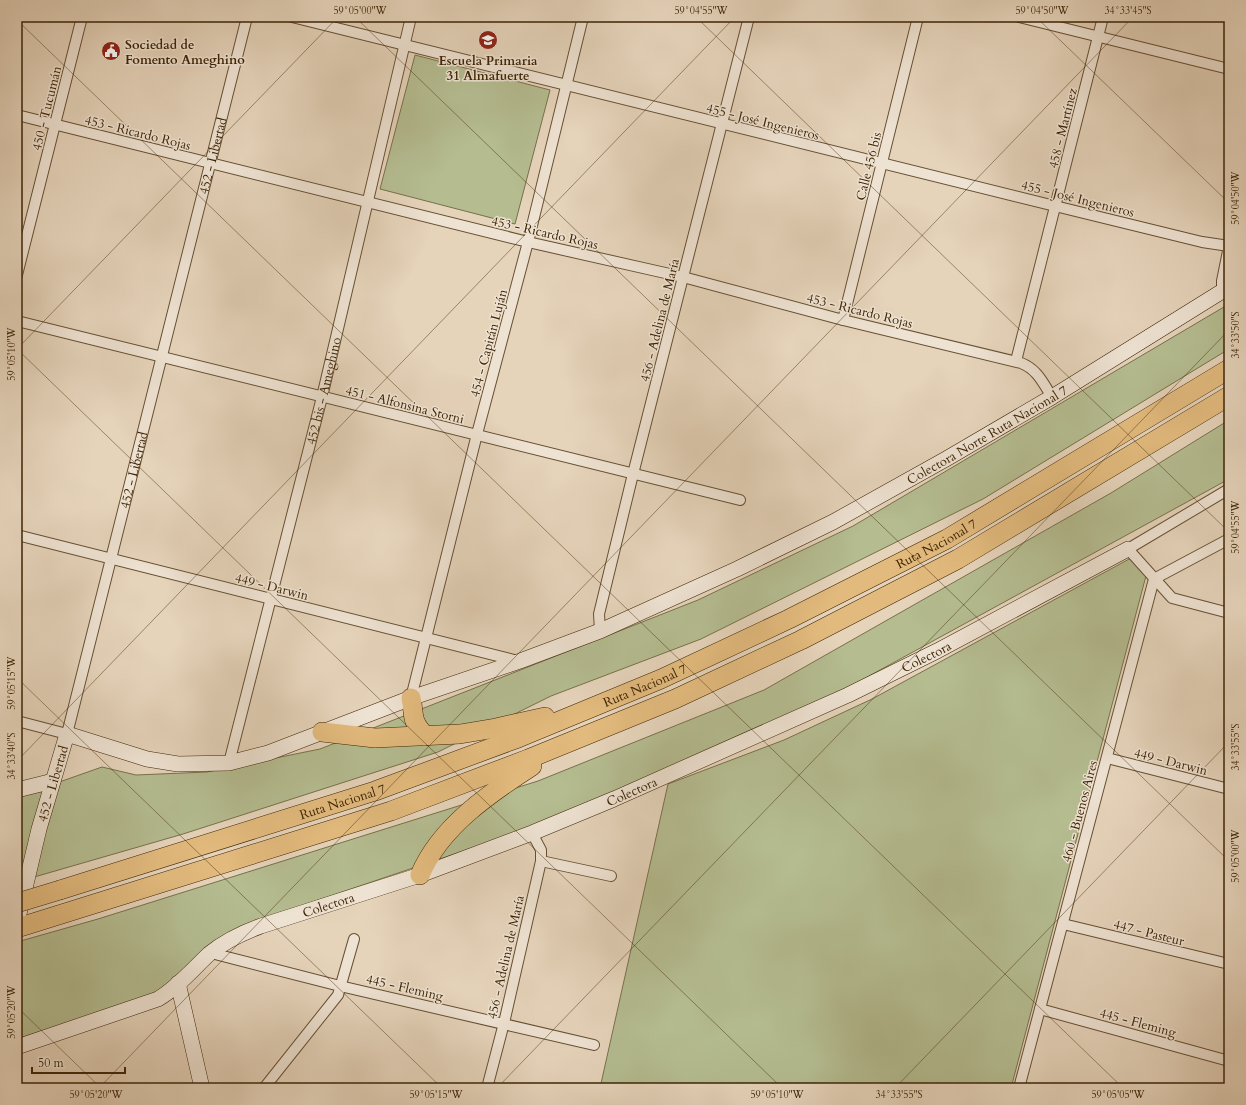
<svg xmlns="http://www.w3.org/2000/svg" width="1246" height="1105" font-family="Cardo,serif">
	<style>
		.green { fill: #b4bc90; stroke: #78704a }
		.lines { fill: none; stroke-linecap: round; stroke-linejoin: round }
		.street-casing { stroke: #675032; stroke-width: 12 }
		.secondary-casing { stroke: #3d2404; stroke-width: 16 }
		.highway-casing { stroke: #3d2404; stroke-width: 20 }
		.street { stroke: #eee2d2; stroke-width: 10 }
		.secondary { stroke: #eee2d2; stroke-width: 15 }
		.highway { stroke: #e2ba7d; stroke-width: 19 }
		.highway-bridge-casing { stroke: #3d2404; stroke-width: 20; stroke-linecap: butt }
		.highway-bridge { stroke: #e2ba7d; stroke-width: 19 }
		.ticks { fill: none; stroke: #3d2404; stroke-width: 1; stroke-opacity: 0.45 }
		.labels { text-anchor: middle; stroke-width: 3; stroke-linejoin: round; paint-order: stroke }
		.poi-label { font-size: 13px; font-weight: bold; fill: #3d2404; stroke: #eee2d2; text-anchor: start }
		.street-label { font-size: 13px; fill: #3d2404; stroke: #eee2d2 }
		.neatline { fill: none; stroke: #3d2404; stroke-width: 1.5 }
		.ticks-label { font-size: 10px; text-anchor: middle; fill: #3d2404 }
	</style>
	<rect width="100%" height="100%" fill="#e5d3ba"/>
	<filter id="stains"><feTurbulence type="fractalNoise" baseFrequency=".005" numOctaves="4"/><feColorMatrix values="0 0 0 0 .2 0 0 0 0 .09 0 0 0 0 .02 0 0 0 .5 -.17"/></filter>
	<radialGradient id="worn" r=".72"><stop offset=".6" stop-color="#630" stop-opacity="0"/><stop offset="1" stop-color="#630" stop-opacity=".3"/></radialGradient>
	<g class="green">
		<path d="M415 55 550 90 515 224 380 189Z"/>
		<path d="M1229 304V349L983 499 701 639 551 696 438 752 183 834 17 882V798L28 793 102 767 136 775 207 772 320 749 698 600 853 526Z"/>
		<path d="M1229 420V479L849 687 609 794 502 838 241 926 154 995 17 1039V942L98 919 538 781 764 690 1111 493Z"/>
		<path d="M1131 558 1147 572 1011 1088H600L668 784 784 740 872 699Z"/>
	</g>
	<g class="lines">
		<defs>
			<g id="street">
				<path d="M292 17 1055 206 1202 242 1229 246"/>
				<path d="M1019 17 1229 69"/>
				<path d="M17 115 528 242 683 277 843 320 1021 363C1037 369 1043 383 1052 397"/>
				<path d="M17 275 82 17"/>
				<path d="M1222 291V281L1229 246"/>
				<path d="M843 320 918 17"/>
				<path d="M17 321 740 500"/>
				<path d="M1016 361 1103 17"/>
				<path d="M1229 489 1128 549 1172 598 1229 613"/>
				<path d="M17 535 518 661"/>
				<path d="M1154 579 1229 539"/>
				<path d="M600 631 599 614 633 474 749 17"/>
				<path d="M411 698 477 434 528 242 583 17"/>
				<path id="s1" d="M17 721 67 734 247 17"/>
				<path d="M1107 758 1229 789"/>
				<path id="s2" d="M229 763 322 397 411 17"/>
				<path d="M541 861 611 876"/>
				<path d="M1063 924 1229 964"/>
				<path d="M211 953 340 986 594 1045"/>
				<path d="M1040 1009 1229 1061"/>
				<path d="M264 1088 338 995 354 939"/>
				<path d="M487 1088 504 1023 541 861V850L532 833"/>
				<path d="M1019 1088 1154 579"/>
			</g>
			<g id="secondary">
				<path d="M17 790 53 781"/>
				<path id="s3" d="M17 922 39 829 67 734 147 759 178 764 229 763 268 753 411 698 520 661 600 631 737 569 833 522 946 459 1052 397 1229 287"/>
				<path d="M178 983 202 1088"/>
				<path id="s4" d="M17 1047 158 999C177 988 193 969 209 954 225 941 242 933 261 926L420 875 532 833 614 799 848 695 937 651 1128 549"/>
			</g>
			<g id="highway">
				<path d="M411 698C415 717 410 719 425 736"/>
				<path d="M322 732 375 738 460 734 496 728 545 717"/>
				<path d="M420 875C440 827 490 793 532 766"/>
				<path id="s5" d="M60 890 375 791 518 738 661 679 789 619 947 539 1229 369"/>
				<path d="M17 928 391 811 528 759 675 699 801 640 958 559 1229 396"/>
			</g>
		</defs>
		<use href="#street" class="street-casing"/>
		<use href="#secondary" class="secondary-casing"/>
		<use href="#highway" class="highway-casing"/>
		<use href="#street" class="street"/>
		<use href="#secondary" class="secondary"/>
		<use href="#highway" class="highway"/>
		<defs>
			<path id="highway-bridge" d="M17 903 60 890"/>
		</defs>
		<use href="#highway-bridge" class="highway-bridge-casing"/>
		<use href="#highway-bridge" class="highway-bridge"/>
	</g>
	<path class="ticks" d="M355 17 1229 861M696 17 1229 532M1036 17 1229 203M17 20 1123 1088M17 349 782 1088M17 349 338 17M17 678 442 1088M17 761 735 17M17 1007 101 1088M99 1088 1133 17M497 1088 1229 330M895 1088 1229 742"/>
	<defs>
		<symbol id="school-disc" viewBox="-11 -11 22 22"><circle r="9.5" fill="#8f2418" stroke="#eee2d2"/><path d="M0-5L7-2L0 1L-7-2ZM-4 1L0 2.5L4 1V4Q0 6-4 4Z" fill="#fff"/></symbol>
		<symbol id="civic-disc" viewBox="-11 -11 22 22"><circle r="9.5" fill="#8f2418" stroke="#eee2d2"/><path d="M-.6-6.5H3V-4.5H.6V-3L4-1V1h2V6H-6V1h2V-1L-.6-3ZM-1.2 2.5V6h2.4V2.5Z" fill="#fff"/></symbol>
	</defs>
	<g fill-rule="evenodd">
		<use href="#school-disc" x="477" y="29" width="22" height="22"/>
		<use href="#civic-disc" x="100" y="40" width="22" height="22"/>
	</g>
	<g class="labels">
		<g class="poi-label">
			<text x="125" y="49">Sociedad de<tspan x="125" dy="15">Fomento Ameghino</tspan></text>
			<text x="488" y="65" text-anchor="middle">Escuela Primaria<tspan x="488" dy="15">31 Almafuerte</tspan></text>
		</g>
		<g class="street-label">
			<text transform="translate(46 108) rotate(-76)" y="5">450 - Tucumán</text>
			<text transform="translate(763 121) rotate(14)" y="5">455 - José Ingenieros</text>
			<text transform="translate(1062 128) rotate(-76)" y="5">458 - Martínez</text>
			<text transform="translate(138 132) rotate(14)" y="5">453 - Ricardo Rojas</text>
			<text dy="5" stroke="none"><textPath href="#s1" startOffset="648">452 - Libertad</textPath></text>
			<text transform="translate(868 166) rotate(-76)" y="5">Calle 456 bis</text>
			<text transform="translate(1078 198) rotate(14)" y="5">455 - José Ingenieros</text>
			<text transform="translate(545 232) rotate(13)" y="5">453 - Ricardo Rojas</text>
			<text transform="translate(860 310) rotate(14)" y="5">453 - Ricardo Rojas</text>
			<text transform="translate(659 320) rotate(-76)" y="5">456 - Adelina de María</text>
			<text transform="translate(488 343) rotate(-75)" y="5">454 - Capitán Luján</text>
			<text dy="5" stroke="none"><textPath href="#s2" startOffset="384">452 bis - Ameghino</textPath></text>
			<text transform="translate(405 404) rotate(14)" y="5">451 - Alfonsina Storni</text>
			<text dy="5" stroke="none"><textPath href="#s3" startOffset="1189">Colectora Norte Ruta Nacional 7</textPath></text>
			<text dy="5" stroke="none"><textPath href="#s1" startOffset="324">452 - Libertad</textPath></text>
			<text dy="5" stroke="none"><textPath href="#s5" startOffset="944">Ruta Nacional 7</textPath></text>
			<text transform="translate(272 586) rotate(14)" y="5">449 - Darwin</text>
			<text dy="5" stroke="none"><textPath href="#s4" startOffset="995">Colectora</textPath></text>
			<text dy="5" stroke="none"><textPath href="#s5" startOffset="620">Ruta Nacional 7</textPath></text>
			<text transform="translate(1171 761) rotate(14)" y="5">449 - Darwin</text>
			<text dy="5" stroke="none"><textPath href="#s3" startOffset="143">452 - Libertad</textPath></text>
			<text dy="5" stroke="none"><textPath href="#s4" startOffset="671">Colectora</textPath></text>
			<text dy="5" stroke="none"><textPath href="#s5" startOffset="296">Ruta Nacional 7</textPath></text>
			<text transform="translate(1079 811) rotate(-75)" y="5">460 - Buenos Aires</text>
			<text dy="5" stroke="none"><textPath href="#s4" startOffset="347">Colectora</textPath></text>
			<text transform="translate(1149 932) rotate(14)" y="5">447 - Pasteur</text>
			<text transform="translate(505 957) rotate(-77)" y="5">456 - Adelina de María</text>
			<text transform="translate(405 987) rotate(13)" y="5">445 - Fleming</text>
			<text transform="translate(1138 1022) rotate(15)" y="5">445 - Fleming</text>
		</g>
	</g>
	<rect width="1246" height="1105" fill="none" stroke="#e5d3ba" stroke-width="44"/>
	<path d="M32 1067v6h93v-6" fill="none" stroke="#3d2404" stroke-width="2"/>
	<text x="38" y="1067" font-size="12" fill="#3d2404" stroke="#eee2d2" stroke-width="3" paint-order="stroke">50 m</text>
	<rect x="22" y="22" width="1202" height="1061" class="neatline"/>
	<g class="ticks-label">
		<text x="360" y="14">59°05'00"W</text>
		<text x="701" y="14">59°04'55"W</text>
		<text x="1042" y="14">59°04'50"W</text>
		<text x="1128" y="14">34°33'45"S</text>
		<text transform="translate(1235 198) rotate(-90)" y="4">59°04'50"W</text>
		<text transform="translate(1235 335) rotate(-90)" y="4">34°33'50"S</text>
		<text transform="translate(11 354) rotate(-90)" y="4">59°05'10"W</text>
		<text transform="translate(1235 527) rotate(-90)" y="4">59°04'55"W</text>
		<text transform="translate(11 683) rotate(-90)" y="4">59°05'15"W</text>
		<text transform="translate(1235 747) rotate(-90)" y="4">34°33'55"S</text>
		<text transform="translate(11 756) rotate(-90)" y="4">34°33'40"S</text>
		<text transform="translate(1235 856) rotate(-90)" y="4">59°05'00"W</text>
		<text transform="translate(11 1012) rotate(-90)" y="4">59°05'20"W</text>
		<text x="96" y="1098">59°05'20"W</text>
		<text x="436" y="1098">59°05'15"W</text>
		<text x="777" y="1098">59°05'10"W</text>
		<text x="899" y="1098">34°33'55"S</text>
		<text x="1118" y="1098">59°05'05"W</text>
	</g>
	<rect width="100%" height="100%" filter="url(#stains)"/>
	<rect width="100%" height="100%" fill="url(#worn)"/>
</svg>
